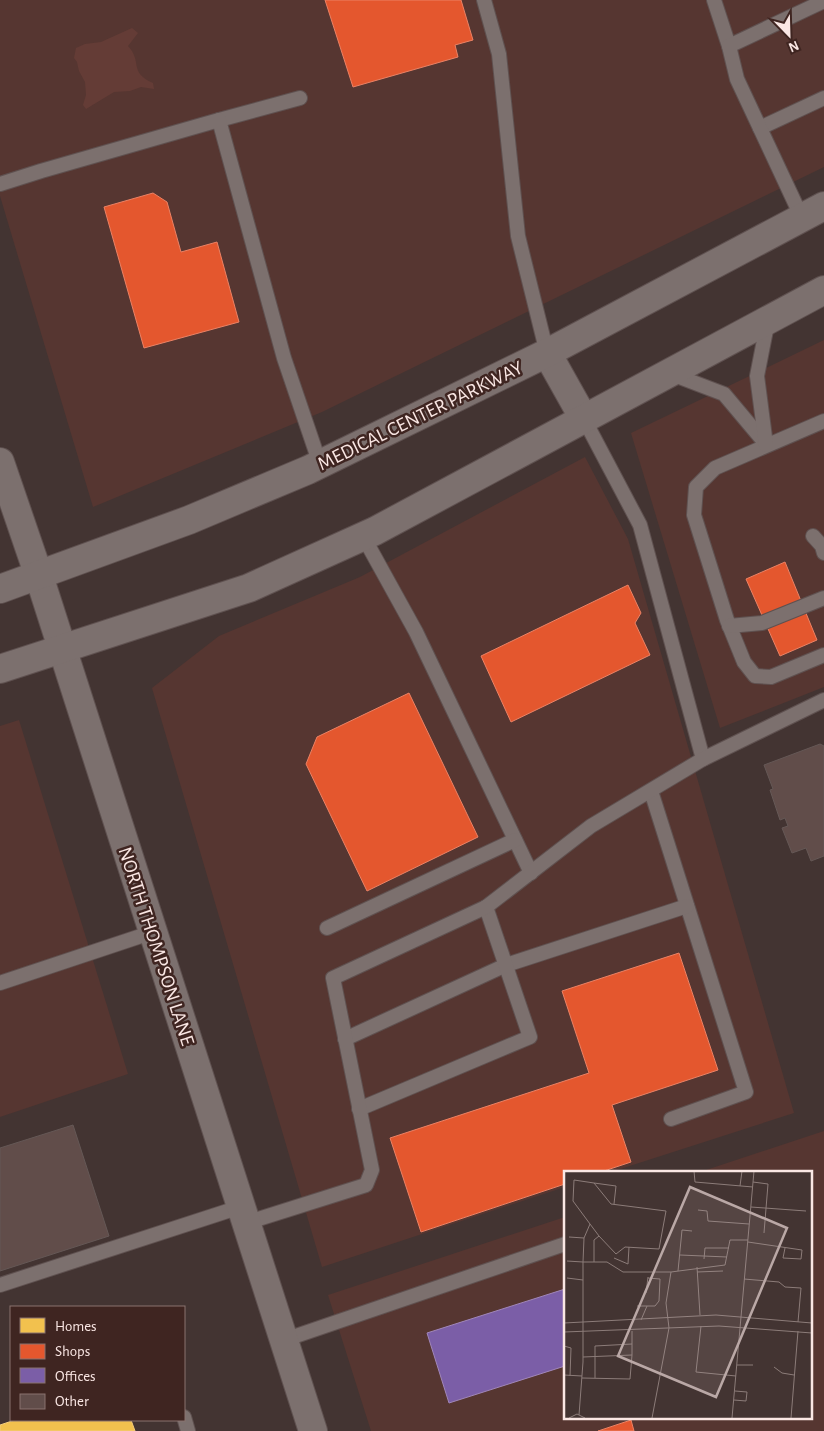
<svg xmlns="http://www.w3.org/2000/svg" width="824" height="1431" font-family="'Alegreya Sans',sans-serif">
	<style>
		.built { fill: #563631 }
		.green { fill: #643c36 }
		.homes { fill: #f2c14e; stroke: #f4cc7b }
		.shops { fill: #e4572e; stroke: #eb8265 }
		.offices { fill: #7b5ea7; stroke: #a187b9 }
		.building { fill: #614d4a; stroke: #655856 }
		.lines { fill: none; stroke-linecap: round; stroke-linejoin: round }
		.service-casing { stroke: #5f5150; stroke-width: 16 }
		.minor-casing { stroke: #5f5150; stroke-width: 30 }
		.secondary-casing { stroke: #5f5150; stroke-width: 30 }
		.service { stroke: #7c706e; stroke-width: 14 }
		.minor { stroke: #7c706e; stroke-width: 28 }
		.secondary { stroke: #7c706e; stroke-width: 28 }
		.labels { text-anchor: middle; stroke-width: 5; stroke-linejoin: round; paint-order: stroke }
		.street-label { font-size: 20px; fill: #fae7e4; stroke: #3f2521 }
		.inset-road { fill: none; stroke: #8c7c79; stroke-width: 1 }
		.view { fill: #baa8a6; fill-opacity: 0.15; stroke: #baa8a6; stroke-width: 2.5 }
		.inset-edge { fill: none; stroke: #fae7e4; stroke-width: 2.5 }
	</style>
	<rect width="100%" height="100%" fill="#433432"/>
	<g class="built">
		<path d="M0 0H824V167L322 412 93 507 0 196Z"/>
		<path d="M824 340V687L720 728 631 433Z"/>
		<path d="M585 457 628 539 794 1113 611 1172H565V1187L322 1267 152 688 219 636 360 577Z"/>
		<path d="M19 720 128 1074 0 1117V726Z"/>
		<path d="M824 1131V1431H371L328 1295 565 1217V1417H810V1172H700Z"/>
	</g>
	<path class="green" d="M132 28 138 33 128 46C143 62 128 72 153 83L154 89 141 87 130 91 114 92 86 109 83 105 86 95 85 82 79 71 77 62 74 58 76 48 85 44 101 42Z"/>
	<path class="homes" d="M15 1420H131L135 1431H0V1425Z"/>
	<g class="shops">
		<path d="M325 0H461L473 40 455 45 458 57 353 87Z"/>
		<path d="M153 193 167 202 181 252 217 242 239 322 144 348 104 207Z"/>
		<path d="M785 562 817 640 780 656 746 579Z"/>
		<path d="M628 585 641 613 635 623 650 655 511 722 481 656Z"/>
		<path d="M409 693 478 837 367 891 306 764 317 737Z"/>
		<path d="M679 953 718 1070 612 1105 631 1162 601 1172H565V1184L421 1232 390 1138 589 1073 562 991Z"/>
		<path d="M631 1420 634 1431H598Z"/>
	</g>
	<path class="offices" d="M565 1289V1366L449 1403 427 1333Z"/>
	<g class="building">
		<path d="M820 744 824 746V856L811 861 806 848 792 853 782 828 788 826 785 818 780 820 770 790 773 789 764 765Z"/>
		<path d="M73 1125 109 1236 0 1271V1148Z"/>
	</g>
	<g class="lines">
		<defs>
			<g id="service">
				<path d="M484 0 499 54 518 236 547 353"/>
				<path d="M714 0 729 46"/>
				<path d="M219 120 300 98"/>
				<path d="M760 128 824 98"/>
				<path d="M0 184 41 171 219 120 284 358 320 464"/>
				<path d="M802 218 737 79 729 46 824 1"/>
				<path d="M669 373 724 394 766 444"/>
				<path d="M584 419 640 525 703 759"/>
				<path d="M824 421 715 468 696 487 694 515 727 620 744 662 755 676 771 677 824 655"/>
				<path d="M766 445 757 376 768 320"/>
				<path d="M363 536 416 632 531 873"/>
				<path d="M813 536 822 546 824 553"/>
				<path d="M729 626 762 623 824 598"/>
				<path d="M651 791 746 1092 671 1119"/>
				<path d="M327 928 515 840"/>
				<path d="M0 983 153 932"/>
				<path d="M345 1039 506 965 687 906"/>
				<path d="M359 1109 530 1037 486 907"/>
				<path d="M246 1223 366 1185 372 1170 333 978 486 907 591 826 703 759 824 700"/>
				<path d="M0 1285 240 1207"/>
				<path d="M284 1340 565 1244"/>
				<path d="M184 1417 188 1431"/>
			</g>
			<path id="minor" d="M547 353 584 419"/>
			<g id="secondary">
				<path d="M0 462 39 576 313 1431"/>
				<path d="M0 589 189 520 308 470 547 353 824 206"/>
				<path d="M0 669 249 588 375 531 824 290"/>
			</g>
		</defs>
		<use href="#service" class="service-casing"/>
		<use href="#minor" class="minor-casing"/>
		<use href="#secondary" class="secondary-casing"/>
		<use href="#service" class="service"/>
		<use href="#minor" class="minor"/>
		<use href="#secondary" class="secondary"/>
	</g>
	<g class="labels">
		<g class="street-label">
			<text transform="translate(420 415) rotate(-26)" y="7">MEDICAL CENTER PARKWAY</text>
			<text transform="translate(157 946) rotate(72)" y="7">NORTH THOMPSON LANE</text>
		</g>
	</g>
	<g transform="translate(564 1171)">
		<rect width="248" height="248" fill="#433432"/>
		<path class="inset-road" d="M130 0 131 11 189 16M189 11 204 13 200 62M30 12 52 15 50 33M176 15 178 0M187 36 242 40M134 39 143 40 144 50 185 53M26 53 9 30 10 9 30 12 47 33 102 40 95 78 61 76 52 83 35 65M20 67 26 53 35 65 30 69V91M184 71 238 79 237 88 219 87 221 77M116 84 163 86M50 87 64 93 65 76M140 88 141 77H165M3 90 19 91 20 67 5 66M133 96 136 144M114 100 118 59 128 60M133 101 159 100M3 107 19 109M180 108 215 111 221 116 237 117 234 151M82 122 84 106M73 135H91L95 130 96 108 84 107M77 149 83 135M0 152 152 144 248 152M137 155 132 201 172 205M0 161 155 155 248 162M0 175 7 177 6 205M19 186 68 184V160M173 194H189M210 196 218 202 230 204M0 204 18 205M18 207 66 208 68 184M31 207V175L68 173M170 229 182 230 183 221 171 220M15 244 19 191V91H43L59 101H107L161 94 166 69H184M5 247 13 243 21 247M88 247 105 157 102 132 107 101M168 247 190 0M227 247 234 160"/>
		<path class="view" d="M126 16 223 57 152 226 54 185Z"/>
		<rect width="248" height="248" class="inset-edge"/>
	</g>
	<rect x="10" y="1306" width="175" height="115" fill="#3f2521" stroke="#8a736f"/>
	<rect x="20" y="1318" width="25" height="15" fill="#f2c14e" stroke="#8a736f"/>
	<text x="55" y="1331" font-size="15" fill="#fae7e4">Homes</text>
	<rect x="20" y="1344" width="25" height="15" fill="#e4572e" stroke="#8a736f"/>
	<text x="55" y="1356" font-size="15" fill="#fae7e4">Shops</text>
	<rect x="20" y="1368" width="25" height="15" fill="#7b5ea7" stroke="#8a736f"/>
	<text x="55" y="1381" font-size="15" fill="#fae7e4">Offices</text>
	<rect x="20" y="1394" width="25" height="15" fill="#614d4a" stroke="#8a736f"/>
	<text x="55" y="1406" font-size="15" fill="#fae7e4">Other</text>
	<g transform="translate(789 35) rotate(157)" stroke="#3f2521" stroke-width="4" paint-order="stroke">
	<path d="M0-4L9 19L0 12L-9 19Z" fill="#fae7e4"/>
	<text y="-8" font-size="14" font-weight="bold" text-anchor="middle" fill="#fae7e4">N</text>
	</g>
</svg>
